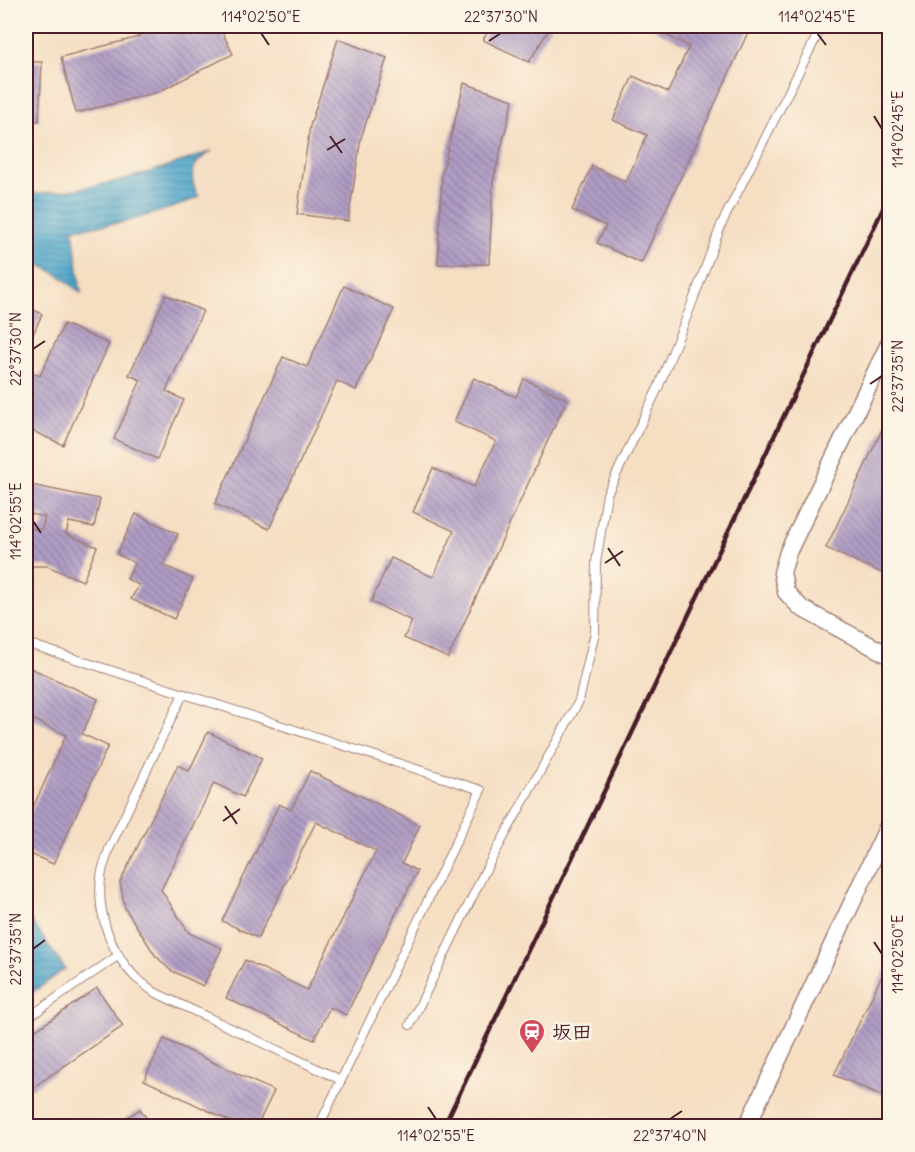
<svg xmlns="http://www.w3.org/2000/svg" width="915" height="1152" font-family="Delius,'LXGW WenKai TC',sans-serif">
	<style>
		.water { fill: url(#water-rules); stroke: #4b627a; stroke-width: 1.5 }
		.building { fill: url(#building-back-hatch) }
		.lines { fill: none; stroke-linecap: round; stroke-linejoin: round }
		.service-casing { stroke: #a07e76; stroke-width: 10 }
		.minor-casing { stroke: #a07e76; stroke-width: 19 }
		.service { stroke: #fff; stroke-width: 8 }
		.minor { stroke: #fff; stroke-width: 16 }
		.rail { stroke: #4a1f2b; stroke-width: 4.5 }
		.ticks { fill: none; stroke: #4a1f2b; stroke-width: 2 }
		.labels { text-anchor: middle; stroke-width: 5; stroke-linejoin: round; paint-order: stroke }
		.poi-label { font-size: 20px; fill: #4a1f2b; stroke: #fcf5e5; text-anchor: start }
		.neatline { fill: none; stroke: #4a1f2b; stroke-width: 2 }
		.ticks-label { font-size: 15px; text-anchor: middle; fill: #4a1f2b }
	</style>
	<defs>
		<pattern id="water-rules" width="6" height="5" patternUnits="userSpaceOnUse" patternTransform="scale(1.5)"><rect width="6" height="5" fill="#4ca5ca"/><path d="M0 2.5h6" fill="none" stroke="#4186a4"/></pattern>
		<pattern id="building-back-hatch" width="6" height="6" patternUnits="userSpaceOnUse" patternTransform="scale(1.5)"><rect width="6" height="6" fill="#af9cc4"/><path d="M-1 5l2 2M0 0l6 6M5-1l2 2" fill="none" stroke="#907f9f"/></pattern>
	</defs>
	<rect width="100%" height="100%" fill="#fcf5e5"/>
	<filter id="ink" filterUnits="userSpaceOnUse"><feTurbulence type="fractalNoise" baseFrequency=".0167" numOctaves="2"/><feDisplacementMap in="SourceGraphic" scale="12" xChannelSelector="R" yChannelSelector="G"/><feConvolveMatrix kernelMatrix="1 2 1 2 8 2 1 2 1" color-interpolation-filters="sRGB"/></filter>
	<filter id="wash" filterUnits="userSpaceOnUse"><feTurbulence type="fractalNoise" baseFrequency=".008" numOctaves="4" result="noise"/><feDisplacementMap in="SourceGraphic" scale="24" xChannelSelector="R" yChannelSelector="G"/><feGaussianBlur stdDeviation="1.35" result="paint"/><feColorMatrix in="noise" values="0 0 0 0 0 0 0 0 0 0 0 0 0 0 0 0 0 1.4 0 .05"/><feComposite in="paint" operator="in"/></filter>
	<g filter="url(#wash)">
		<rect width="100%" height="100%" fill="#f5dec2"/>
		<g class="water">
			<path d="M212 151C191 162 187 177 199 197L175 207 125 222 73 229 81 293 59 275 26 257V194C95 191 148 174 212 151Z"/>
			<path d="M28 916 65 969 26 997V918Z"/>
		</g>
		<g id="blocks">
			<g class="building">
				<path d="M159 26H219L233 54 158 92 76 113 61 57 135 38Z"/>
				<path d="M491 26H551L529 62 483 40Z"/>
				<path d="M657 26H751L641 263 597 243 606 226 572 210 592 166 626 182 647 135 613 120 633 76 668 92 689 46 655 30Z"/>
				<path d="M338 39 387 58 361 138 348 221 297 214 310 126Z"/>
				<path d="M26 62H42L39 121 26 120Z"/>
				<path d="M464 83 513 100 493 181 489 264H438L442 173Z"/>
				<path d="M344 286 394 309 356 390 337 381 269 529 215 504 283 357 307 367Z"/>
				<path d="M166 295 203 311 166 391 184 400 157 459 114 439 141 380 129 375Z"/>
				<path d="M26 306 42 314 26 350Z"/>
				<path d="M64 324 109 344 63 445 26 428V370L40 376Z"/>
				<path d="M474 378 516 397 524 379 567 399 448 658 404 638 412 621 371 602 391 558 433 577 454 531 413 512 433 468 474 487 496 441 454 422Z"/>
				<path d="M890 413V557L882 573 826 548Z"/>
				<path d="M26 484 100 499 94 527 69 522 66 534 97 547 83 581 47 566H26V529H42L45 517 26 513Z"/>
				<path d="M136 514 178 534 163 565 193 579 174 619 131 599 139 585 127 579 135 563 117 554Z"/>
				<path d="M26 666 98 699 82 734 108 746 53 864 26 852V823L66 735 26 716Z"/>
				<path d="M208 732 262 758 243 797 214 783 161 890 189 933 222 948 203 986 170 970 155 955 125 908 120 882 178 765 189 771Z"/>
				<path d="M310 771 420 825 402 863 417 871 346 1015 330 1007 314 1040 226 998 245 960 307 990 376 851 316 822 258 938 222 921 279 804 291 810Z"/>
				<path d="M890 959V1099L834 1075Z"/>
				<path d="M97 988 123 1026 26 1092V1037Z"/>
				<path d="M164 1039 274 1091 257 1126H240L144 1080Z"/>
				<path d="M140 1109 152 1126H114Z"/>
			</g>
		</g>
	</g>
	<g filter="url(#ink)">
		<use href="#blocks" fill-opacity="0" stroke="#a07e76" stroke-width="1.5"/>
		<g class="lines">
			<defs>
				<g id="service">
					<path d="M26 643 481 790 319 1126"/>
					<path d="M183 694 109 849C107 856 104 864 102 871 95 909 109 951 136 978 142 983 148 987 154 992L341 1080"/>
					<path d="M26 1019 119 955"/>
					<path d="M410 1025 485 871 579 701 595 632 596 563 607 494 658 388 689 311 722 223 822 26"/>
				</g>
				<g id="minor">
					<path d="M890 342 788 552 782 573 786 592 801 608 890 656"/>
					<path d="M747 1126 890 822"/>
				</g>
			</defs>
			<use href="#service" class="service-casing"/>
			<use href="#minor" class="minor-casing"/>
			<use href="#service" class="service"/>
			<use href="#minor" class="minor"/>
			<path class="rail" d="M444 1126 890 194"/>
		</g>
	</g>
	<path class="ticks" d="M261 33 269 45M817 33 826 45M489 41 501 33M874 116 882 129M330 136 342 153M327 150 345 139M33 349 45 341M870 384 882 376M33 521 41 533M608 548 620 566M605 563 623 551M225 806 237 824M223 821 240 809M874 942 882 954M33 949 45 940M428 1107 436 1119M670 1119 682 1111"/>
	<defs>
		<symbol id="station-pin" viewBox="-11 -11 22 30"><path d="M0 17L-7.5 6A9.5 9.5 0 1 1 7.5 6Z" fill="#d1495b" stroke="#fcf5e5"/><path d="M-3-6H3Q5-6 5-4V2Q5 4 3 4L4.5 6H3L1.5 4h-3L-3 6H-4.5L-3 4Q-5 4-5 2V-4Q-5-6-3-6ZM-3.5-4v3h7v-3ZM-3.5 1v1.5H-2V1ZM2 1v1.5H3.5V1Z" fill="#fff"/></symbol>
	</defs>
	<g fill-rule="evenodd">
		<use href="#station-pin" x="517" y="1017" width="30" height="40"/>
	</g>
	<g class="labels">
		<g class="poi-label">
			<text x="552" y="1039">坂田</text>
		</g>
	</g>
	<rect width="915" height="1152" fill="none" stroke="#fcf5e5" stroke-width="66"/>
	<rect x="33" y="33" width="849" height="1086" class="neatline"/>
	<g class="ticks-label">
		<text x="261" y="22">114°02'50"E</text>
		<text x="501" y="22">22°37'30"N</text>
		<text x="817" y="22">114°02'45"E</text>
		<text transform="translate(898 129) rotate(-90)" y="5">114°02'45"E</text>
		<text transform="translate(16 349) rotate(-90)" y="5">22°37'30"N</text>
		<text transform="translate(898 376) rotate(-90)" y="5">22°37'35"N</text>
		<text transform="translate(16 521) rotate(-90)" y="5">114°02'55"E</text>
		<text transform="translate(16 949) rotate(-90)" y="5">22°37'35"N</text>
		<text transform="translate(898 954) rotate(-90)" y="5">114°02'50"E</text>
		<text x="436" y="1141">114°02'55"E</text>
		<text x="670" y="1141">22°37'40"N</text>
	</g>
</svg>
